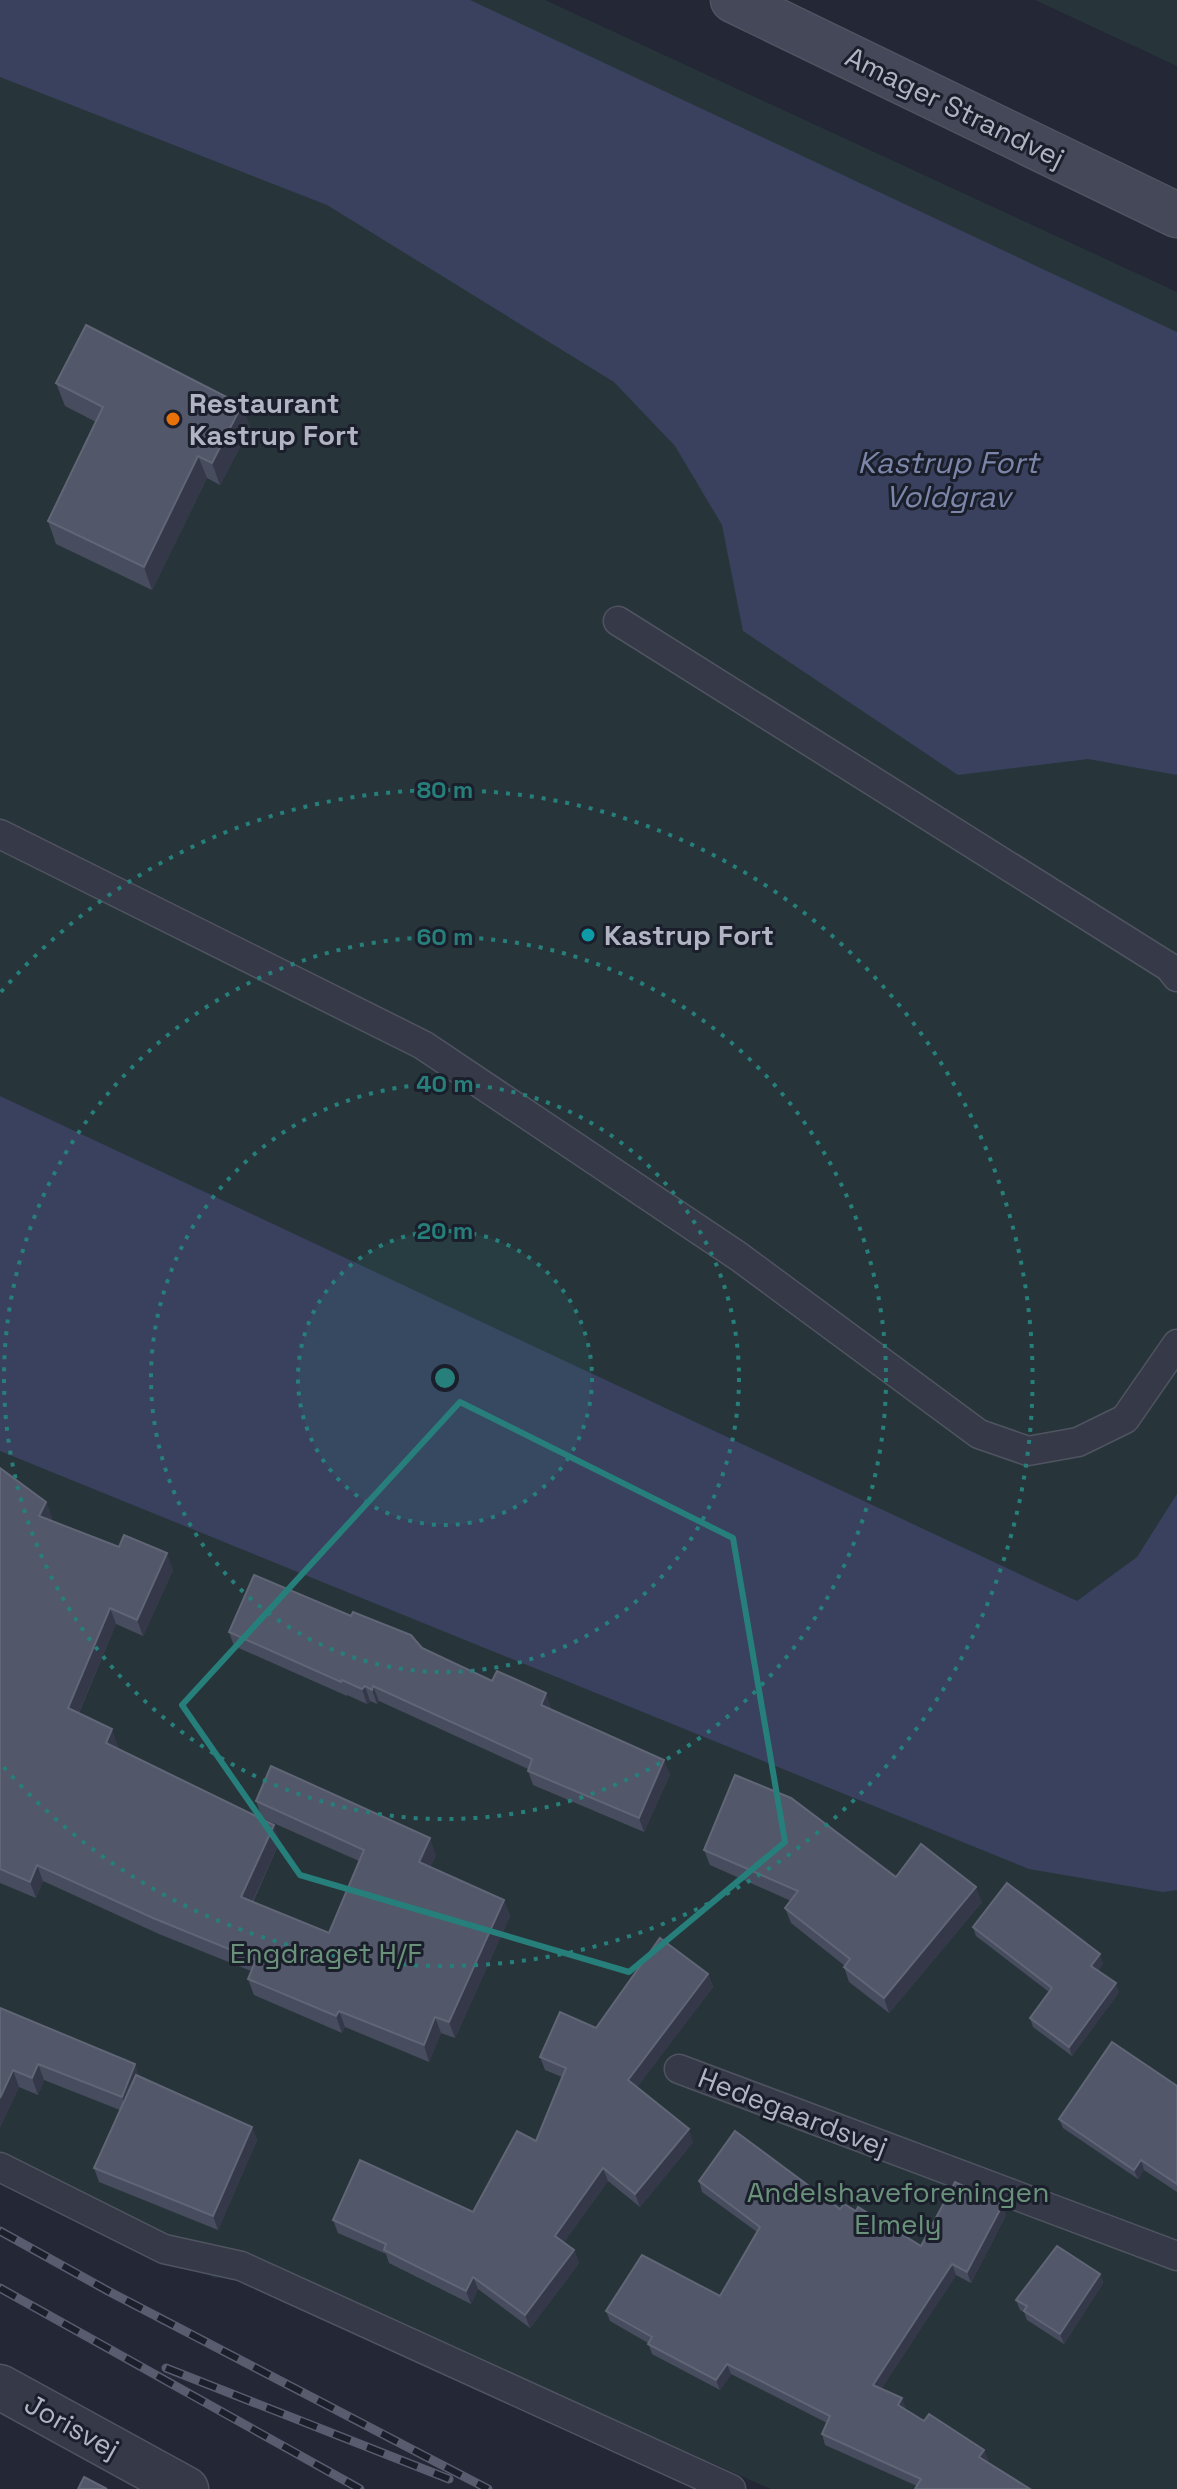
<svg xmlns="http://www.w3.org/2000/svg" width="1177" height="2489" font-family="'Space Grotesk',sans-serif">
	<style>
		.green { fill: #27353a }
		.water { fill: #39415e }
		.lines { fill: none; stroke-linecap: round; stroke-linejoin: round }
		.lane-casing { stroke: #505461; stroke-width: 31 }
		.street-casing { stroke: #505461; stroke-width: 47 }
		.secondary-casing { stroke: #505461; stroke-width: 47 }
		.lane { stroke: #363947; stroke-width: 28 }
		.street { stroke: #363947; stroke-width: 44 }
		.secondary { stroke: #444859; stroke-width: 44 }
		.rail-casing { stroke: #585c6e; stroke-width: 9 }
		.rail { stroke: #1b1f2b; stroke-width: 6; stroke-dasharray: 18; stroke-linecap: butt }
		.wall { fill: #474c5e }
		.shaded-wall { fill: #343849 }
		.building { fill: #525769; stroke: #616677; stroke-width: 2 }
		.marked { fill: none; stroke: #277f7b; stroke-width: 6; stroke-linejoin: round }
		.ring { fill: none; stroke: #277f7b; stroke-width: 4; stroke-dasharray: 4 8 }
		.food-dot { fill: #e8710a; stroke: #1b1f2b; stroke-width: 3 }
		.culture-dot { fill: #0f9aa8; stroke: #1b1f2b; stroke-width: 3 }
		.labels { text-anchor: middle; stroke-width: 6; stroke-linejoin: round; paint-order: stroke }
		.street-label { font-size: 28px; fill: #b0b4c3; stroke: #1b1f2b }
		.poi-label { font-size: 28px; font-weight: bold; fill: #b0b4c3; stroke: #1b1f2b; text-anchor: start }
		.park-label { font-size: 28px; fill: #6a927b; stroke: #1b1f2b }
		.water-label { font-size: 30px; font-style: italic; fill: #7b86a9; stroke: #1b1f2b }
		.centre { fill: #277f7b; stroke: #1b1f2b; stroke-width: 4 }
		.ring-label { font-size: 24px; text-anchor: middle; font-weight: bold; fill: #277f7b; stroke: #1b1f2b; stroke-width: 6; stroke-linejoin: round; paint-order: stroke }
	</style>
	<rect width="100%" height="100%" fill="#232736"/>
	<g class="green">
		<path d="M0 0H545L1177 292V2489H771L278 2272 214 2278 0 2166Z"/>
		<path d="M1035 0H1177V66Z"/>
	</g>
	<g class="water">
		<path d="M0 0H470L1177 332V775L1088 759 958 775 743 631 722 525 675 446 614 382 327 205 0 77Z"/>
		<path d="M0 1096 1077 1601 1137 1557 1177 1494V1890L1163 1892 1029 1869 0 1451Z"/>
	</g>
	<g class="lines">
		<defs>
			<g id="lane">
				<path d="M618 621 1169 967 1177 977"/>
				<path d="M0 834 423 1045 738 1256 979 1434 1028 1451 1078 1442 1125 1419 1177 1344"/>
				<path d="M679 2069 1177 2256"/>
				<path d="M0 2167 164 2249 241 2266 731 2489"/>
			</g>
			<path id="street" d="M0 2387 186 2489"/>
			<path id="secondary" d="M733 0 1177 215"/>
		</defs>
		<use href="#lane" class="lane-casing"/>
		<use href="#street" class="street-casing"/>
		<use href="#secondary" class="secondary-casing"/>
		<use href="#lane" class="lane"/>
		<use href="#street" class="street"/>
		<use href="#secondary" class="secondary"/>
		<defs>
			<g id="rail">
				<path d="M0 2231 108 2291 488 2489"/>
				<path d="M0 2288 360 2489"/>
				<path d="M166 2368 449 2479"/>
			</g>
		</defs>
		<use href="#rail" class="rail-casing"/>
		<use href="#rail" class="rail"/>
	</g>
	<g class="wall">
		<path d="M56 383 242 405 250 428 220 485 207 478 152 590 56 544 48 521 96 422 65 406Z"/>
		<path d="M0 1468 46 1502 52 1518 51 1520 173 1570 143 1636 116 1624 79 1713 118 1746 117 1749 280 1841 253 1902 329 1933 359 1861 262 1818 256 1801 436 1855 430 1867 504 1900 510 1916 455 2038 441 2033 429 2062 345 2027 342 2033 254 1995 248 1979 251 1971 159 1934 43 1881 36 1898 0 1883Z"/>
		<path d="M229 1632 422 1648 551 1708 550 1710 670 1774 644 1832 533 1785 528 1771V1769L379 1701 377 1704 370 1701 367 1704 347 1695V1696L234 1646Z"/>
		<path d="M704 1850 896 1877 982 1902 889 2013 849 1982 844 1967 845 1966 791 1923 785 1908 791 1901 710 1865Z"/>
		<path d="M973 1927 1103 1963 1098 1971 1119 1992 1072 2056 1033 2027 1030 2018 1049 1992 976 1936Z"/>
		<path d="M708 1974 713 1987 637 2087 693 2142 640 2207 608 2181 564 2242 574 2250 579 2263 530 2328 478 2289 471 2304 389 2263 386 2254 338 2233 333 2220 473 2212 536 2141 562 2077 545 2070 540 2057 596 2028Z"/>
		<path d="M0 2008 140 2077 252 2127 257 2140 218 2230 99 2182 94 2168 120 2110 44 2080 38 2095 19 2087 0 2127Z"/>
		<path d="M1177 2086V2192L1144 2170 1138 2179 1063 2128 1059 2119Z"/>
		<path d="M699 2181 856 2211 921 2246 1006 2215 971 2283 956 2275 881 2389 902 2398 905 2409 924 2421 984 2450 988 2460 987 2462 917 2486 825 2445 822 2434 827 2423 731 2374 720 2390 652 2354 648 2343 610 2321 606 2311 720 2296 757 2232 702 2192Z"/>
		<path d="M1100 2274 1103 2283 1064 2344 1027 2320 1024 2312 1020 2310 1016 2300Z"/>
	</g>
	<g class="shaded-wall">
		<path d="M242 405 250 428 220 485 212 463Z"/>
		<path d="M198 456 207 478 152 590 144 567Z"/>
		<path d="M46 1502 52 1518 45 1532 39 1516Z"/>
		<path d="M167 1553 173 1570 143 1636 137 1620Z"/>
		<path d="M110 1608 116 1624 74 1724 68 1708Z"/>
		<path d="M365 1686 370 1701 367 1704 362 1689Z"/>
		<path d="M373 1686 379 1701 377 1704 372 1690Z"/>
		<path d="M546 1693 551 1708 546 1720 541 1705Z"/>
		<path d="M112 1729 118 1746 112 1760 106 1743Z"/>
		<path d="M664 1760 670 1774 644 1832 639 1818Z"/>
		<path d="M274 1825 280 1841 247 1913 241 1897Z"/>
		<path d="M430 1838 436 1855 425 1878 419 1862Z"/>
		<path d="M37 1865 43 1881 36 1898 30 1882Z"/>
		<path d="M976 1887 982 1902 889 2013 884 1998Z"/>
		<path d="M504 1900 510 1916 455 2038 449 2022Z"/>
		<path d="M1100 1954 1103 1963 1095 1975 1091 1966Z"/>
		<path d="M708 1974 713 1987 633 2093 628 2080Z"/>
		<path d="M1116 1983 1119 1992 1072 2056 1069 2047Z"/>
		<path d="M339 2011 345 2027 342 2033 336 2016Z"/>
		<path d="M435 2017 441 2033 429 2062 424 2045Z"/>
		<path d="M38 2064 44 2080 38 2095 32 2078Z"/>
		<path d="M135 2064 141 2081 128 2113 122 2097Z"/>
		<path d="M13 2070 19 2087 0 2127V2098Z"/>
		<path d="M252 2127 257 2140 218 2230 213 2216Z"/>
		<path d="M689 2129 693 2142 640 2207 635 2194Z"/>
		<path d="M1141 2160 1144 2170 1138 2179 1134 2170Z"/>
		<path d="M603 2168 608 2181 560 2248 555 2236Z"/>
		<path d="M1003 2204 1006 2215 971 2283 967 2272Z"/>
		<path d="M574 2250 579 2263 530 2328 525 2315Z"/>
		<path d="M952 2264 956 2275 877 2395 873 2385Z"/>
		<path d="M1100 2274 1103 2283 1064 2344 1060 2334Z"/>
		<path d="M473 2277 478 2289 471 2304 466 2291Z"/>
		<path d="M727 2364 731 2374 720 2390 716 2380Z"/>
		<path d="M902 2398 906 2408 902 2415 898 2405Z"/>
		<path d="M984 2450 988 2460 983 2468 979 2457Z"/>
	</g>
	<g class="building">
		<path d="M86 325 242 405 212 463 198 456 144 567 48 521 103 407 56 383Z"/>
		<path d="M0 1468 46 1502 39 1516 119 1547 124 1535 167 1553 137 1620 110 1608 68 1708 112 1729 106 1743 274 1825 241 1897 329 1933 364 1850 256 1801 271 1766 430 1838 419 1862 504 1900 449 2022 435 2017 424 2045 339 2011 336 2016 248 1979 256 1960 153 1918 37 1865 30 1882 0 1869Z"/>
		<path d="M254 1575 351 1616 353 1612 411 1635 422 1648 492 1681 497 1671 546 1693 541 1705 664 1760 639 1818 528 1771 532 1759 373 1686 372 1690 365 1686 362 1689 342 1680 341 1682 229 1632Z"/>
		<path d="M735 1775 791 1798 896 1877 921 1844 976 1887 884 1998 844 1967 850 1959 785 1908 798 1891 704 1850Z"/>
		<path d="M1007 1883 1100 1954 1091 1966 1116 1983 1069 2047 1030 2018 1052 1988 973 1927Z"/>
		<path d="M660 1938 708 1974 628 2080 689 2129 635 2194 603 2168 555 2236 574 2250 525 2315 473 2277 466 2291 384 2250 386 2244 333 2220 360 2160 473 2212 517 2131 536 2141 566 2068 540 2057 560 2012 596 2028Z"/>
		<path d="M0 2008 135 2064 122 2097 38 2064 32 2078 13 2070 0 2098Z"/>
		<path d="M1112 2042 1177 2086V2184L1141 2160 1134 2170 1059 2119Z"/>
		<path d="M136 2075 252 2127 213 2216 94 2168Z"/>
		<path d="M735 2131 840 2209 844 2204 856 2211 858 2207 921 2246 955 2182 1003 2204 967 2272 952 2264 873 2385 902 2398 898 2405 924 2421 929 2414 984 2450 979 2457 1030 2489H915L921 2479 822 2434 830 2416 727 2364 716 2380 648 2344 652 2337 606 2311 642 2255 720 2296 760 2227 699 2181Z"/>
		<path d="M1057 2246 1100 2274 1060 2334 1024 2311 1027 2306 1016 2300Z"/>
		<path d="M84 2477 107 2489H78Z"/>
	</g>
	<path class="marked" d="M460 1402 733 1538 785 1842 629 1972 300 1875 182 1705Z"/>
	<circle cx="445" cy="1378" r="147" fill="#277f7b" fill-opacity=".12"/>
	<g class="ring">
		<circle cx="445" cy="1378" r="147"/>
		<circle cx="445" cy="1378" r="294"/>
		<circle cx="445" cy="1378" r="441"/>
		<path d="M1 992A588 588 0 1 1 1 1764"/>
	</g>
	<circle class="food-dot" cx="173" cy="419" r="8"/>
	<circle class="culture-dot" cx="588" cy="935" r="8"/>
	<g class="labels">
		<g class="street-label">
			<text transform="translate(955 107) rotate(26)" y="10">Amager Strandvej</text>
			<text transform="translate(793 2112) rotate(21)" y="10">Hedegaardsvej</text>
			<text transform="translate(72 2426) rotate(29)" y="10">Jorisvej</text>
		</g>
		<g class="poi-label">
			<text x="189" y="413">Restaurant<tspan x="189" dy="32">Kastrup Fort</tspan></text>
			<text x="604" y="945">Kastrup Fort</text>
		</g>
		<g class="park-label">
			<text x="326" y="1963">Engdraget H/F</text>
			<text x="898" y="2202">Andelshaveforeningen<tspan x="898" dy="32">Elmely</tspan></text>
		</g>
		<g class="water-label">
			<text x="948" y="473">Kastrup Fort<tspan x="948" dy="34">Voldgrav</tspan></text>
		</g>
	</g>
	<circle cx="445" cy="1378" r="12" class="centre"/>
	<g class="ring-label">
		<text x="445" y="798">80 m</text>
		<text x="445" y="945">60 m</text>
		<text x="445" y="1092">40 m</text>
		<text x="445" y="1239">20 m</text>
	</g>
</svg>
